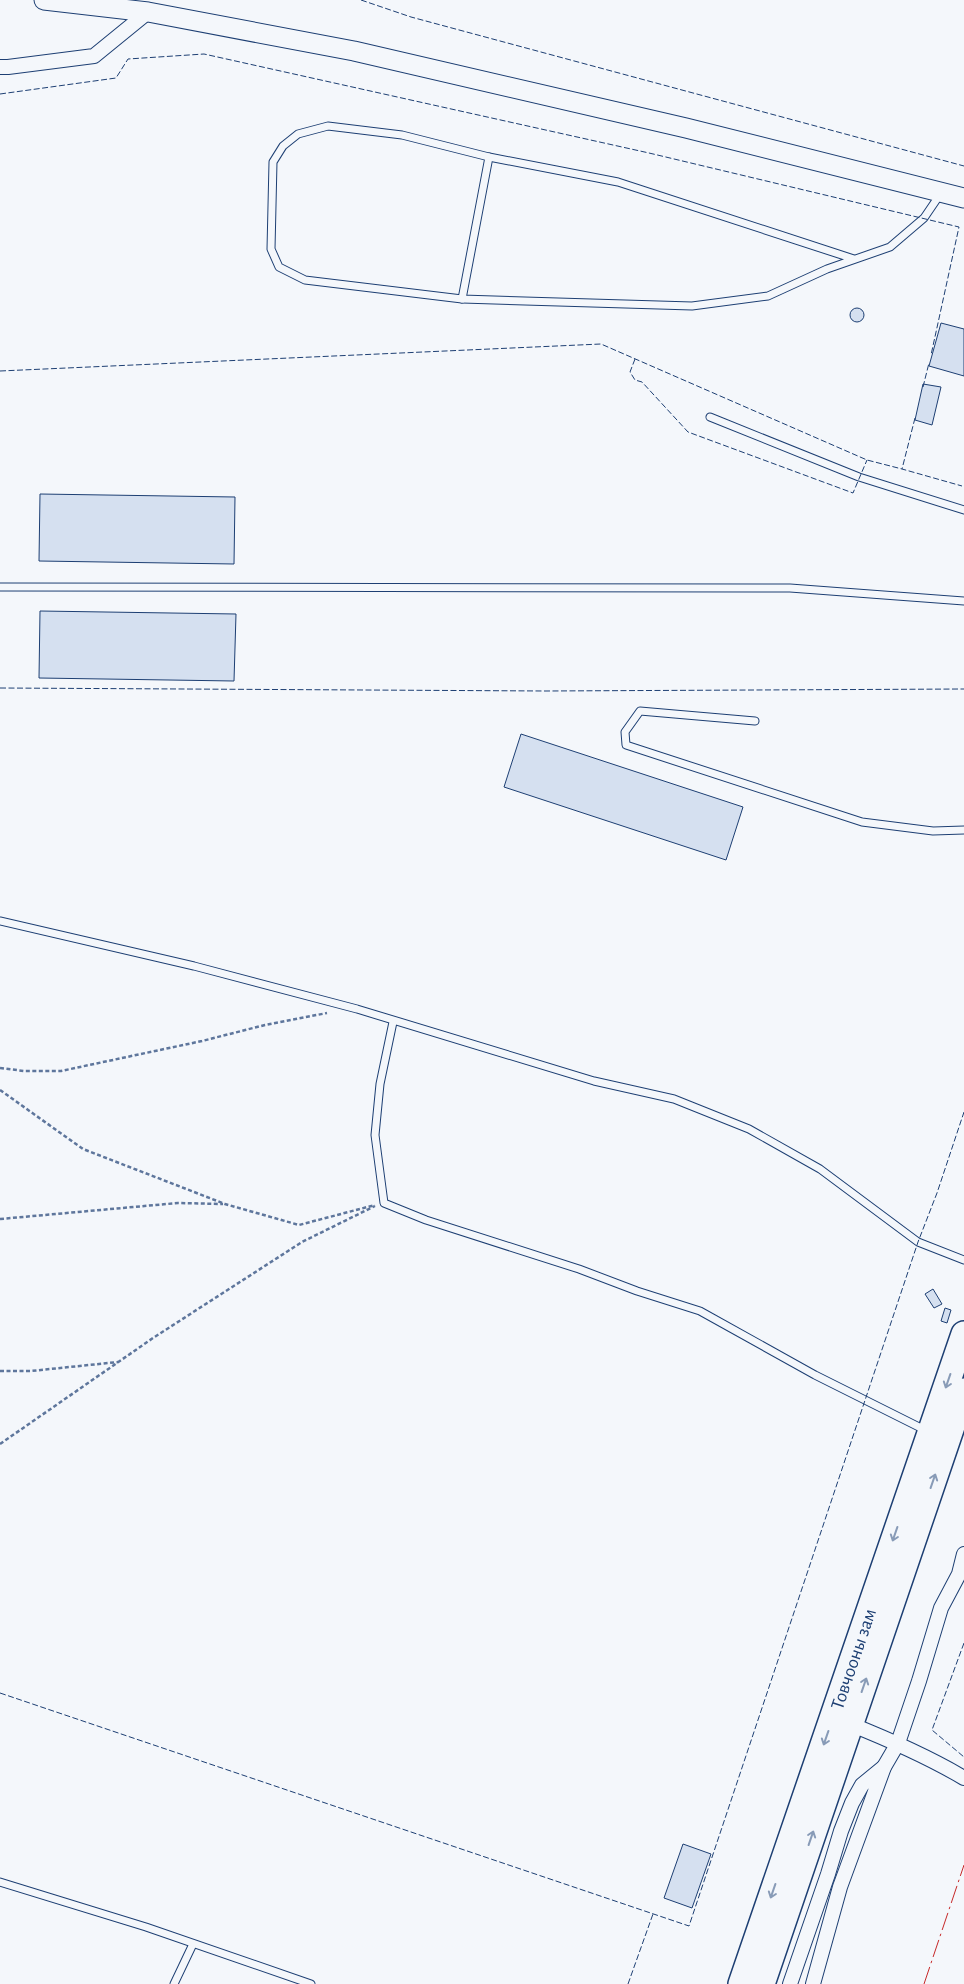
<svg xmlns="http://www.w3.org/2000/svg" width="964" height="1984" font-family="'Alegreya Sans',sans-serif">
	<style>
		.building { fill: #d5e0f0; stroke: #1d3f73 }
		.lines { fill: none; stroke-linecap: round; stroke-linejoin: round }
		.lane-casing { stroke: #1d3f73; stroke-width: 9 }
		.street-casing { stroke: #1d3f73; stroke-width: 16 }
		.secondary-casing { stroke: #1d3f73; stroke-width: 21 }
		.highway-casing { stroke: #1d3f73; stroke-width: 28 }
		.path { stroke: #5e769c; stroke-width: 2.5; stroke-dasharray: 4 2.5; stroke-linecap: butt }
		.lane { stroke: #f4f7fb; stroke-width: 7 }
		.street { stroke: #f4f7fb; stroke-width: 14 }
		.secondary { stroke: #f4f7fb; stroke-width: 19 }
		.highway { stroke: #f4f7fb; stroke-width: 25 }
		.fence { stroke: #1d3f73; stroke-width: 1; stroke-dasharray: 6 2.5; stroke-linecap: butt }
		.power { stroke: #c62828; stroke-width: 1; stroke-dasharray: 18 4 2.5 4; stroke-linecap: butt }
		.oneway { stroke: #889bb7 }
		.labels { text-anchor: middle; stroke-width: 4; stroke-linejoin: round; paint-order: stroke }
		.street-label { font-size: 19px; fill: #1d3f73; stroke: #f4f7fb }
	</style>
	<rect width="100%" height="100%" fill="#f4f7fb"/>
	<g class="building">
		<circle cx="857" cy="315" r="7"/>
		<path d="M941 323 964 329V376L929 366Z"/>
		<path d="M923 384 941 387 932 425 915 420Z"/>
		<path d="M40 494 235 497 234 564 39 561Z"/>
		<path d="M40 611 236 614 234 681 39 678Z"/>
		<path d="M521 734 743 807 726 860 504 787Z"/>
		<path d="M933 1289 942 1304 934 1308 925 1294Z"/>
		<path d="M945 1308 951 1310 947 1323 941 1321Z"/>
		<path d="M683 1844 711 1854 692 1908 664 1898Z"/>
	</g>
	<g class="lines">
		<defs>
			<g id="lane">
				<path d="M854 259 618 182 489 157 402 135 328 126 298 134 283 146 273 162 271 249 279 267 305 280 462 299 692 306 768 296 827 269 890 247 924 218 941 193"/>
				<path d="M462 299 489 157"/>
				<path d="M710 417 859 477 964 510"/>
				<path d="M0 587 790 588 964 601"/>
				<path d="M755 721 640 711 625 732 626 745 862 822 933 831 964 830"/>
				<path d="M0 921 194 966 357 1009 594 1081 674 1099 749 1129 820 1169 918 1242 964 1260"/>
				<path d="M393 1022 380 1084 375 1135 384 1203 426 1220 579 1269 637 1291 700 1311 815 1375 927 1431"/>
				<path d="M0 1882 146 1927 311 1984"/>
				<path d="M174 1984 193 1944"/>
			</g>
			<g id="street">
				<path d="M0 67H8L94 56 148 12"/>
				<path d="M850 1724C890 1740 927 1756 964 1778"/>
				<path d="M790 1984 828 1874 841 1831 852 1803 862 1785 884 1767"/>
				<path d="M813 1984 840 1887 884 1767 898 1743 919 1681 941 1608 959 1574 964 1554"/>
			</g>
			<path id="secondary" d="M44 0 148 12 354 51 686 128 964 198"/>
			<g id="highway">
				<path id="s1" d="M741 1984 964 1334"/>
				<path d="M762 1984 964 1391"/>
			</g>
		</defs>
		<use href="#lane" class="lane-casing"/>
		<use href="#street" class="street-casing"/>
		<use href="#secondary" class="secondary-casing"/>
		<use href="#highway" class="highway-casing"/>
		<g class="path">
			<path d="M0 1068 24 1071H61L202 1041 265 1025 327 1013"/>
			<path d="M0 1090 83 1149 225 1204 299 1225 375 1205"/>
			<path d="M0 1219 178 1203 223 1204"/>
			<path d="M0 1371H31L118 1362"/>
			<path d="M0 1444 153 1338 302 1242 375 1206"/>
		</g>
		<use href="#lane" class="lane"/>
		<use href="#street" class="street"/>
		<use href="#secondary" class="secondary"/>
		<use href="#highway" class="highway"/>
		<g class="fence">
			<path d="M361 0 411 17 964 166"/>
			<path d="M0 94 116 78 128 59 204 54 649 153 959 227 931 355"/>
			<path d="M635 359 630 372 635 380 642 382 688 432 853 493 867 460"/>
			<path d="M0 371 601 344 867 460 902 469"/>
			<path d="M923 387 929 363"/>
			<path d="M915 418 902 469 962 486"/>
			<path d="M0 688 546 691 964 689"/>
			<path d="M964 1643 932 1730 964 1757"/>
			<path d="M0 1693 689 1926 918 1242 937 1193 964 1112"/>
			<path d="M628 1984 653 1914"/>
		</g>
		<path class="power" d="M924 1984 964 1865"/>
	</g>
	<defs><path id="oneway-shaft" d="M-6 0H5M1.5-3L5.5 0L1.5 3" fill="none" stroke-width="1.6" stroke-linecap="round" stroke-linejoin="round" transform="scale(1.25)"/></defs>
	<g class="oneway">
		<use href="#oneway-shaft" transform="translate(948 1381) rotate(109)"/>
		<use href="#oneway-shaft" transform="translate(933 1481) rotate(-71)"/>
		<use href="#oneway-shaft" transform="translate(895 1534) rotate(109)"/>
		<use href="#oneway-shaft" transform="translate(864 1685) rotate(-71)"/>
		<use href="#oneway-shaft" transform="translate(826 1738) rotate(109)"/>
		<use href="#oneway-shaft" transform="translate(811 1838) rotate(-71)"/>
		<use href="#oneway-shaft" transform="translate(773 1891) rotate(109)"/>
	</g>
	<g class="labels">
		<g class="street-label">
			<text dy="7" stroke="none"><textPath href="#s1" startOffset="344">Товчооны зам</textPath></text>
		</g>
	</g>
</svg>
